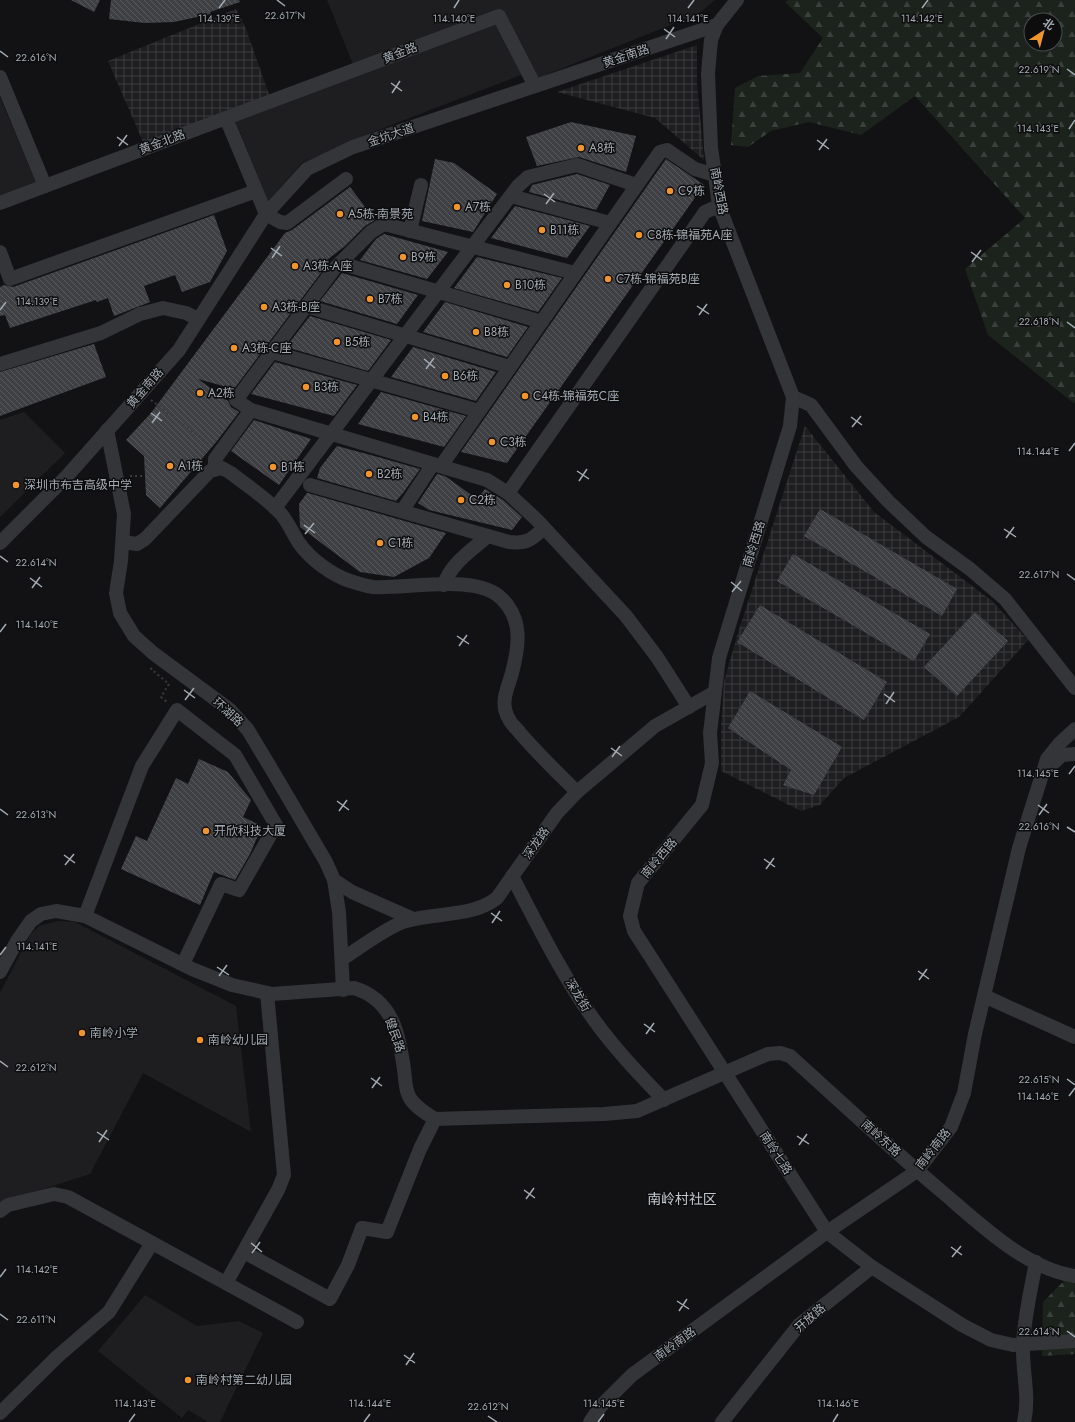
<svg xmlns="http://www.w3.org/2000/svg" width="1075" height="1422" font-family="Jost,'Noto Sans SC',sans-serif">
	<style>
		.built { fill: #1e1e20 }
		.industrial { fill: url(#industrial-grid) }
		.forest { fill: url(#forest-firs); fill-rule: evenodd }
		.building { fill: url(#building-back-hatch) }
		.lines { fill: none; stroke-linecap: round; stroke-linejoin: round }
		.path { stroke: #393c3f; stroke-width: 2; stroke-dasharray: 2 3; stroke-linecap: butt }
		.minor { stroke: #333538; stroke-width: 14 }
		.ticks { fill: none; stroke: #a3abb4; stroke-width: 1.5 }
		.poi-dot { fill: #f0942e; stroke: #0d0d0e; stroke-width: 1.5 }
		.labels { text-anchor: middle; stroke-width: 3; stroke-linejoin: round; paint-order: stroke }
		.street-label { font-size: 12px; fill: #a3abb4; stroke: #0d0d0e }
		.poi-label { font-size: 12px; fill: #a3abb4; stroke: #0d0d0e; text-anchor: start }
		.quarter-label { font-size: 14px; fill: #c4c9d0; stroke: #0d0d0e }
		.ticks-label { font-size: 10px; text-anchor: middle; fill: #a3abb4; stroke: #0d0d0e; stroke-width: 3; stroke-linejoin: round; paint-order: stroke }
	</style>
	<defs>
		<pattern id="industrial-grid" width="8" height="8" patternUnits="userSpaceOnUse"><rect width="8" height="8" fill="#1e1e20"/><path d="M0 4h8M4 0v8" fill="none" stroke="#3c3c3e"/></pattern>
		<pattern id="forest-firs" width="22" height="20" patternUnits="userSpaceOnUse"><rect width="22" height="20" fill="#1c231c"/><path d="M5 1l3.5 6h-7zM16 11l3.5 6h-7z" fill="#3a403b"/></pattern>
		<pattern id="building-back-hatch" width="6" height="6" patternUnits="userSpaceOnUse"><rect width="6" height="6" fill="#3e4044"/><path d="M-1 5l2 2M0 0l6 6M5-1l2 2" fill="none" stroke="#57595d"/></pattern>
	</defs>
	<rect width="100%" height="100%" fill="#121214"/>
	<g class="built">
		<path d="M327 0H715L698 14 538 78 534 70 381 129 302 163 268 201 235 120 357 74Z"/>
		<path d="M0 97 36 183 0 196Z"/>
		<path d="M24 412 65 453 0 517V420Z"/>
		<path d="M57 921 75 922 236 1006 251 1132 143 1073 90 1174 0 1203V993L30 935 39 926Z"/>
		<path d="M145 1295 197 1326 239 1321 263 1333 220 1422H208L188 1410 182 1418 98 1351Z"/>
	</g>
	<g class="industrial">
		<path d="M236 9 246 29 273 106 147 151 108 61Z"/>
		<path d="M697 45V83L704 160 655 118 557 92Z"/>
		<path d="M805 426 874 512 992 601 1028 640 959 717 844 778 820 805 801 811 721 771V726L724 681 737 636Z"/>
	</g>
	<g class="forest">
		<path d="M788 0H1075V404L988 335 965 269 1025 218 915 96 861 135 809 122 771 131 748 147 731 145 735 88 758 76 800 73 823 38 785 2ZM1031 20H1055V44H1031Z"/>
		<path d="M1075 1270V1354L1042 1356 1043 1302Z"/>
	</g>
	<g class="building">
		<path d="M71 0H100L94 12Z"/>
		<path d="M111 0H239L240 2 210 12 211 14 174 22 145 23 109 19Z"/>
		<path d="M571 122 636 136 626 172 579 157 537 166 526 137Z"/>
		<path d="M435 159 454 163 497 194 473 232 422 221Z"/>
		<path d="M666 159 704 185 507 463 461 452Z"/>
		<path d="M577 174 610 185 596 210 529 192 532 185Z"/>
		<path d="M350 187 375 220 365 226 345 246 327 260 329 262 234 389 198 379 228 401 231 407 239 412 217 441 160 508 146 495 144 456 126 440 151 413 285 233 292 230Z"/>
		<path d="M515 206 590 226 567 258 491 238Z"/>
		<path d="M214 215 227 251 210 282 182 292 175 275 144 286 150 302 114 316 108 298 97 302 96 300 10 328 5 315 0 316V287L4 285 13 287Z"/>
		<path d="M384 234 448 252 427 279 360 260 376 239Z"/>
		<path d="M477 257 562 278 538 312 454 288Z"/>
		<path d="M342 273 418 295 397 324 320 301Z"/>
		<path d="M445 302 528 327 507 357 423 332Z"/>
		<path d="M310 316 391 340 368 371 286 347Z"/>
		<path d="M94 344 106 377 0 416V372Z"/>
		<path d="M413 347 496 372 476 401 391 377Z"/>
		<path d="M275 362 357 385 334 416 251 394Z"/>
		<path d="M381 392 466 416 444 447 358 424Z"/>
		<path d="M254 420 311 439 279 485 231 451Z"/>
		<path d="M337 446 378 457 420 469 403 493 396 501 317 478 320 468Z"/>
		<path d="M437 474 445 476 477 499 485 489 503 500 522 517 512 530 429 510 418 503Z"/>
		<path d="M307 493H308L446 533 429 558 394 577 360 572 300 527 299 504Z"/>
		<path d="M820 509 957 589 942 616 804 536Z"/>
		<path d="M793 554 930 634 914 661 777 581Z"/>
		<path d="M760 605 887 682 864 720 737 642Z"/>
		<path d="M975 612 1008 641 957 696 924 667Z"/>
		<path d="M750 691 842 747 814 795 783 785 791 770 728 728Z"/>
		<path d="M199 759 228 772 251 800 243 817 262 826 250 854 235 880 214 872 200 905 121 869 136 836 147 841 176 778 188 784Z"/>
	</g>
	<g class="lines">
		<g class="path">
			<path d="M151 400 210 445"/>
			<path d="M130 476H145"/>
			<path d="M152 668 151 669 169 684 161 697 167 702"/>
		</g>
		<g class="minor">
			<path d="M0 77 45 186"/>
			<path d="M226 118 499 16 535 86"/>
			<path d="M511 196 610 223"/>
			<path d="M0 203 226 118 266 214"/>
			<path d="M266 214 280 222 287 223 346 179"/>
			<path d="M410 231 421 185"/>
			<path d="M0 252 10 279 256 191"/>
			<path d="M340 263 542 322"/>
			<path d="M575 273 384 224 371 232 334 269 236 400 251 410 487 480 508 493 537 520 626 616 657 657 689 707"/>
			<path d="M306 306 510 367"/>
			<path d="M272 352 479 411"/>
			<path d="M0 364 101 333 140 314 163 308 186 313 198 319"/>
			<path d="M793 397 811 405 856 466 888 501 926 537 970 569 1005 599 1075 688"/>
			<path d="M107 430 124 514 121 561 116 593 120 613 134 636 153 653 230 710 248 730 272 770 326 862 334 880 339 912 343 990"/>
			<path d="M441 466 660 152 667 150 695 169 715 175"/>
			<path d="M215 469V459L251 410"/>
			<path d="M310 485 509 542C527 544 531 540 544 528"/>
			<path d="M508 493 705 212 719 206"/>
			<path d="M275 508 518 186 528 177 577 165 636 185"/>
			<path d="M402 511 433 464"/>
			<path d="M123 542 137 544 145 539 210 471 222 468 231 473C247 486 268 499 282 515 289 524 293 534 299 543 310 559 332 575 350 581 357 583 366 586 373 587 408 589 478 573 502 599 523 620 519 646 512 673 508 688 499 703 509 719 511 724 517 729 520 733 538 754 558 773 577 792"/>
			<path d="M0 543 67 476 179 350 266 214 307 169 353 147 717 25"/>
			<path d="M444 585C450 564 472 550 488 536"/>
			<path d="M1049 767 1062 755 1075 754"/>
			<path d="M512 876C537 924 561 973 592 1017 613 1047 639 1074 664 1100"/>
			<path d="M334 880 352 892 413 919"/>
			<path d="M85 916 142 766 177 710 235 755 276 825 239 890 221 884 183 964"/>
			<path d="M342 959C358 949 386 928 403 922 432 912 472 918 497 898L557 813 577 792 655 726 715 692"/>
			<path d="M0 972 17 941 31 921 41 914 56 911 85 916 192 969 232 985 272 994 354 988C393 1000 399 1034 404 1069 405 1077 405 1086 408 1094 412 1105 425 1113 435 1119L604 1114 637 1111 768 1054 780 1053 790 1056C840 1101 889 1147 940 1190 978 1222 1025 1269 1075 1276"/>
			<path d="M984 996 1075 1037"/>
			<path d="M0 1211 8 1205 54 1194 68 1197 297 1322"/>
			<path d="M244 1252 330 1299 348 1265 362 1228 387 1232 420 1149 435 1119"/>
			<path d="M872 1267 962 1325 991 1340 1013 1345 1075 1341"/>
			<path d="M226 1283 278 1190 284 1175 267 993"/>
			<path d="M0 1413 58 1356 109 1312 152 1243"/>
			<path d="M590 1422 601 1406 632 1375 827 1232 917 1171 951 1127 964 1093 975 1034 1019 848 1029 816 1047 759 1060 743 1075 729"/>
			<path d="M722 1422 799 1325 872 1267 827 1232 634 931 630 916 638 883 702 805 712 763 710 733 719 658 790 426 793 397 719 206 715 175 711 148 708 73 711 40 717 25 737 0"/>
			<path d="M1024 1422C1030 1396 1022 1371 1023 1345 1024 1318 1031 1289 1036 1262"/>
		</g>
	</g>
	<path class="ticks" d="M277 0 285 6M219 8 225 0M454 8 459 0M688 8 694 0M922 8 928 0M664 29 675 37M666 39 674 27M0 51 8 57M1067 69 1075 75M391 83 402 91M392 93 400 81M1069 129 1075 120M117 137 128 145M817 140 829 149M119 146 127 135M819 150 827 139M544 194 555 202M546 204 554 193M271 248 282 256M971 252 982 260M272 258 280 246M972 262 981 250M697 306 709 314M0 310 6 302M699 315 707 304M1067 322 1075 328M424 359 435 368M426 369 434 358M151 413 162 421M851 417 862 425M152 423 160 412M852 427 861 416M1069 451 1075 443M577 471 589 479M579 481 587 469M304 525 315 533M1004 529 1016 537M305 534 314 523M1006 538 1014 527M0 556 8 562M1067 574 1075 580M30 578 42 587M731 582 742 591M32 588 40 577M732 592 741 581M0 632 6 624M457 636 469 644M459 646 467 635M184 690 195 698M884 694 895 702M185 700 194 688M886 704 894 692M611 748 622 756M612 757 620 746M1069 774 1075 766M337 801 349 810M1038 805 1049 813M0 809 8 815M339 811 347 800M1039 815 1047 804M1067 827 1075 832M64 855 75 863M764 859 775 867M65 865 74 854M766 869 774 858M491 913 502 921M492 923 500 911M0 955 6 947M217 967 229 975M918 971 929 979M219 976 227 965M919 980 927 969M644 1024 655 1032M646 1034 654 1023M0 1061 8 1067M371 1078 382 1086M1067 1079 1075 1085M372 1088 380 1077M1069 1096 1075 1088M97 1132 109 1140M797 1136 809 1144M99 1142 107 1130M799 1145 807 1134M524 1190 535 1198M526 1199 534 1188M251 1243 262 1252M951 1247 962 1255M252 1253 260 1242M952 1257 961 1246M0 1277 6 1269M677 1301 689 1309M679 1311 687 1299M0 1314 8 1320M1067 1331 1075 1337M404 1355 415 1363M406 1365 414 1353M488 1416 497 1422M129 1422 135 1414M364 1422 370 1414M598 1422 604 1414M833 1422 838 1414"/>
	<g class="poi-dot">
		<circle cx="581" cy="148" r="4"/>
		<circle cx="670" cy="191" r="4"/>
		<circle cx="457" cy="207" r="4"/>
		<circle cx="340" cy="214" r="4"/>
		<circle cx="542" cy="230" r="4"/>
		<circle cx="639" cy="235" r="4"/>
		<circle cx="403" cy="257" r="4"/>
		<circle cx="295" cy="266" r="4"/>
		<circle cx="608" cy="279" r="4"/>
		<circle cx="507" cy="285" r="4"/>
		<circle cx="370" cy="299" r="4"/>
		<circle cx="264" cy="307" r="4"/>
		<circle cx="476" cy="332" r="4"/>
		<circle cx="337" cy="342" r="4"/>
		<circle cx="234" cy="348" r="4"/>
		<circle cx="445" cy="376" r="4"/>
		<circle cx="306" cy="387" r="4"/>
		<circle cx="200" cy="393" r="4"/>
		<circle cx="525" cy="396" r="4"/>
		<circle cx="415" cy="417" r="4"/>
		<circle cx="492" cy="442" r="4"/>
		<circle cx="170" cy="466" r="4"/>
		<circle cx="273" cy="467" r="4"/>
		<circle cx="369" cy="474" r="4"/>
		<circle cx="16" cy="485" r="4"/>
		<circle cx="461" cy="500" r="4"/>
		<circle cx="380" cy="543" r="4"/>
		<circle cx="206" cy="831" r="4"/>
		<circle cx="82" cy="1033" r="4"/>
		<circle cx="200" cy="1040" r="4"/>
		<circle cx="188" cy="1380" r="4"/>
	</g>
	<g class="labels">
		<g class="street-label">
			<text transform="translate(400 53) rotate(-21)" y="4">黄金路</text>
			<text transform="translate(626 56) rotate(-19)" y="4">黄金南路</text>
			<text transform="translate(391 135) rotate(-19)" y="4">金坑大道</text>
			<text transform="translate(162 142) rotate(-21)" y="4">黄金北路</text>
			<text transform="translate(719 191) rotate(79)" y="4">南岭西路</text>
			<text transform="translate(145 388) rotate(-49)" y="4">黄金南路</text>
			<text transform="translate(754 544) rotate(-73)" y="4">南岭西路</text>
			<text transform="translate(228 712) rotate(42)" y="4">环湖路</text>
			<text transform="translate(536 843) rotate(-55)" y="4">深龙路</text>
			<text transform="translate(659 858) rotate(-50)" y="4">南岭西路</text>
			<text transform="translate(578 995) rotate(59)" y="4">深龙街</text>
			<text transform="translate(395 1035) rotate(71)" y="4">健民路</text>
			<text transform="translate(881 1138) rotate(42)" y="4">南岭东路</text>
			<text transform="translate(933 1149) rotate(-52)" y="4">南岭南路</text>
			<text transform="translate(776 1153) rotate(57)" y="4">南岭七路</text>
			<text transform="translate(810 1318) rotate(-41)" y="4">开放路</text>
			<text transform="translate(675 1344) rotate(-36)" y="4">南岭南路</text>
		</g>
		<g class="poi-label">
			<text x="589" y="152">A8栋</text>
			<text x="678" y="195">C9栋</text>
			<text x="465" y="211">A7栋</text>
			<text x="348" y="218">A5栋-南景苑</text>
			<text x="550" y="234">B11栋</text>
			<text x="647" y="239">C8栋-锦福苑A座</text>
			<text x="411" y="261">B9栋</text>
			<text x="303" y="270">A3栋-A座</text>
			<text x="616" y="283">C7栋-锦福苑B座</text>
			<text x="515" y="289">B10栋</text>
			<text x="378" y="303">B7栋</text>
			<text x="272" y="311">A3栋-B座</text>
			<text x="484" y="336">B8栋</text>
			<text x="345" y="346">B5栋</text>
			<text x="242" y="352">A3栋-C座</text>
			<text x="453" y="380">B6栋</text>
			<text x="314" y="391">B3栋</text>
			<text x="208" y="397">A2栋</text>
			<text x="533" y="400">C4栋-锦福苑C座</text>
			<text x="423" y="421">B4栋</text>
			<text x="500" y="446">C3栋</text>
			<text x="178" y="470">A1栋</text>
			<text x="281" y="471">B1栋</text>
			<text x="377" y="478">B2栋</text>
			<text x="24" y="489">深圳市布吉高级中学</text>
			<text x="469" y="504">C2栋</text>
			<text x="388" y="547">C1栋</text>
			<text x="214" y="835">开欣科技大厦</text>
			<text x="90" y="1037">南岭小学</text>
			<text x="208" y="1044">南岭幼儿园</text>
			<text x="196" y="1384">南岭村第二幼儿园</text>
		</g>
		<g class="quarter-label">
			<text x="682" y="1204">南岭村社区</text>
		</g>
	</g>
	<g class="ticks-label">
		<text x="285" y="19">22.617°N</text>
		<text x="219" y="22">114.139°E</text>
		<text x="454" y="22">114.140°E</text>
		<text x="688" y="22">114.141°E</text>
		<text x="922" y="22">114.142°E</text>
		<text x="36" y="61">22.616°N</text>
		<text x="1039" y="73">22.619°N</text>
		<text x="1038" y="132">114.143°E</text>
		<text x="37" y="305">114.139°E</text>
		<text x="1039" y="325">22.618°N</text>
		<text x="1038" y="455">114.144°E</text>
		<text x="36" y="566">22.614°N</text>
		<text x="1039" y="578">22.617°N</text>
		<text x="37" y="628">114.140°E</text>
		<text x="1038" y="777">114.145°E</text>
		<text x="36" y="818">22.613°N</text>
		<text x="1039" y="830">22.616°N</text>
		<text x="37" y="950">114.141°E</text>
		<text x="36" y="1071">22.612°N</text>
		<text x="1039" y="1083">22.615°N</text>
		<text x="1038" y="1100">114.146°E</text>
		<text x="37" y="1273">114.142°E</text>
		<text x="36" y="1323">22.611°N</text>
		<text x="1039" y="1335">22.614°N</text>
		<text x="135" y="1407">114.143°E</text>
		<text x="370" y="1407">114.144°E</text>
		<text x="604" y="1407">114.145°E</text>
		<text x="838" y="1407">114.146°E</text>
		<text x="488" y="1410">22.612°N</text>
	</g>
	<g transform="translate(1043 32) rotate(36)"><circle r="19" fill="#0d0d0e" stroke="#494c50"/>
	<path d="M0-3L7 15L0 10L-7 15Z" fill="#f0942e"/>
	<text y="-6" font-size="11" font-weight="bold" text-anchor="middle" fill="#a3abb4">北</text>
	</g>
</svg>
